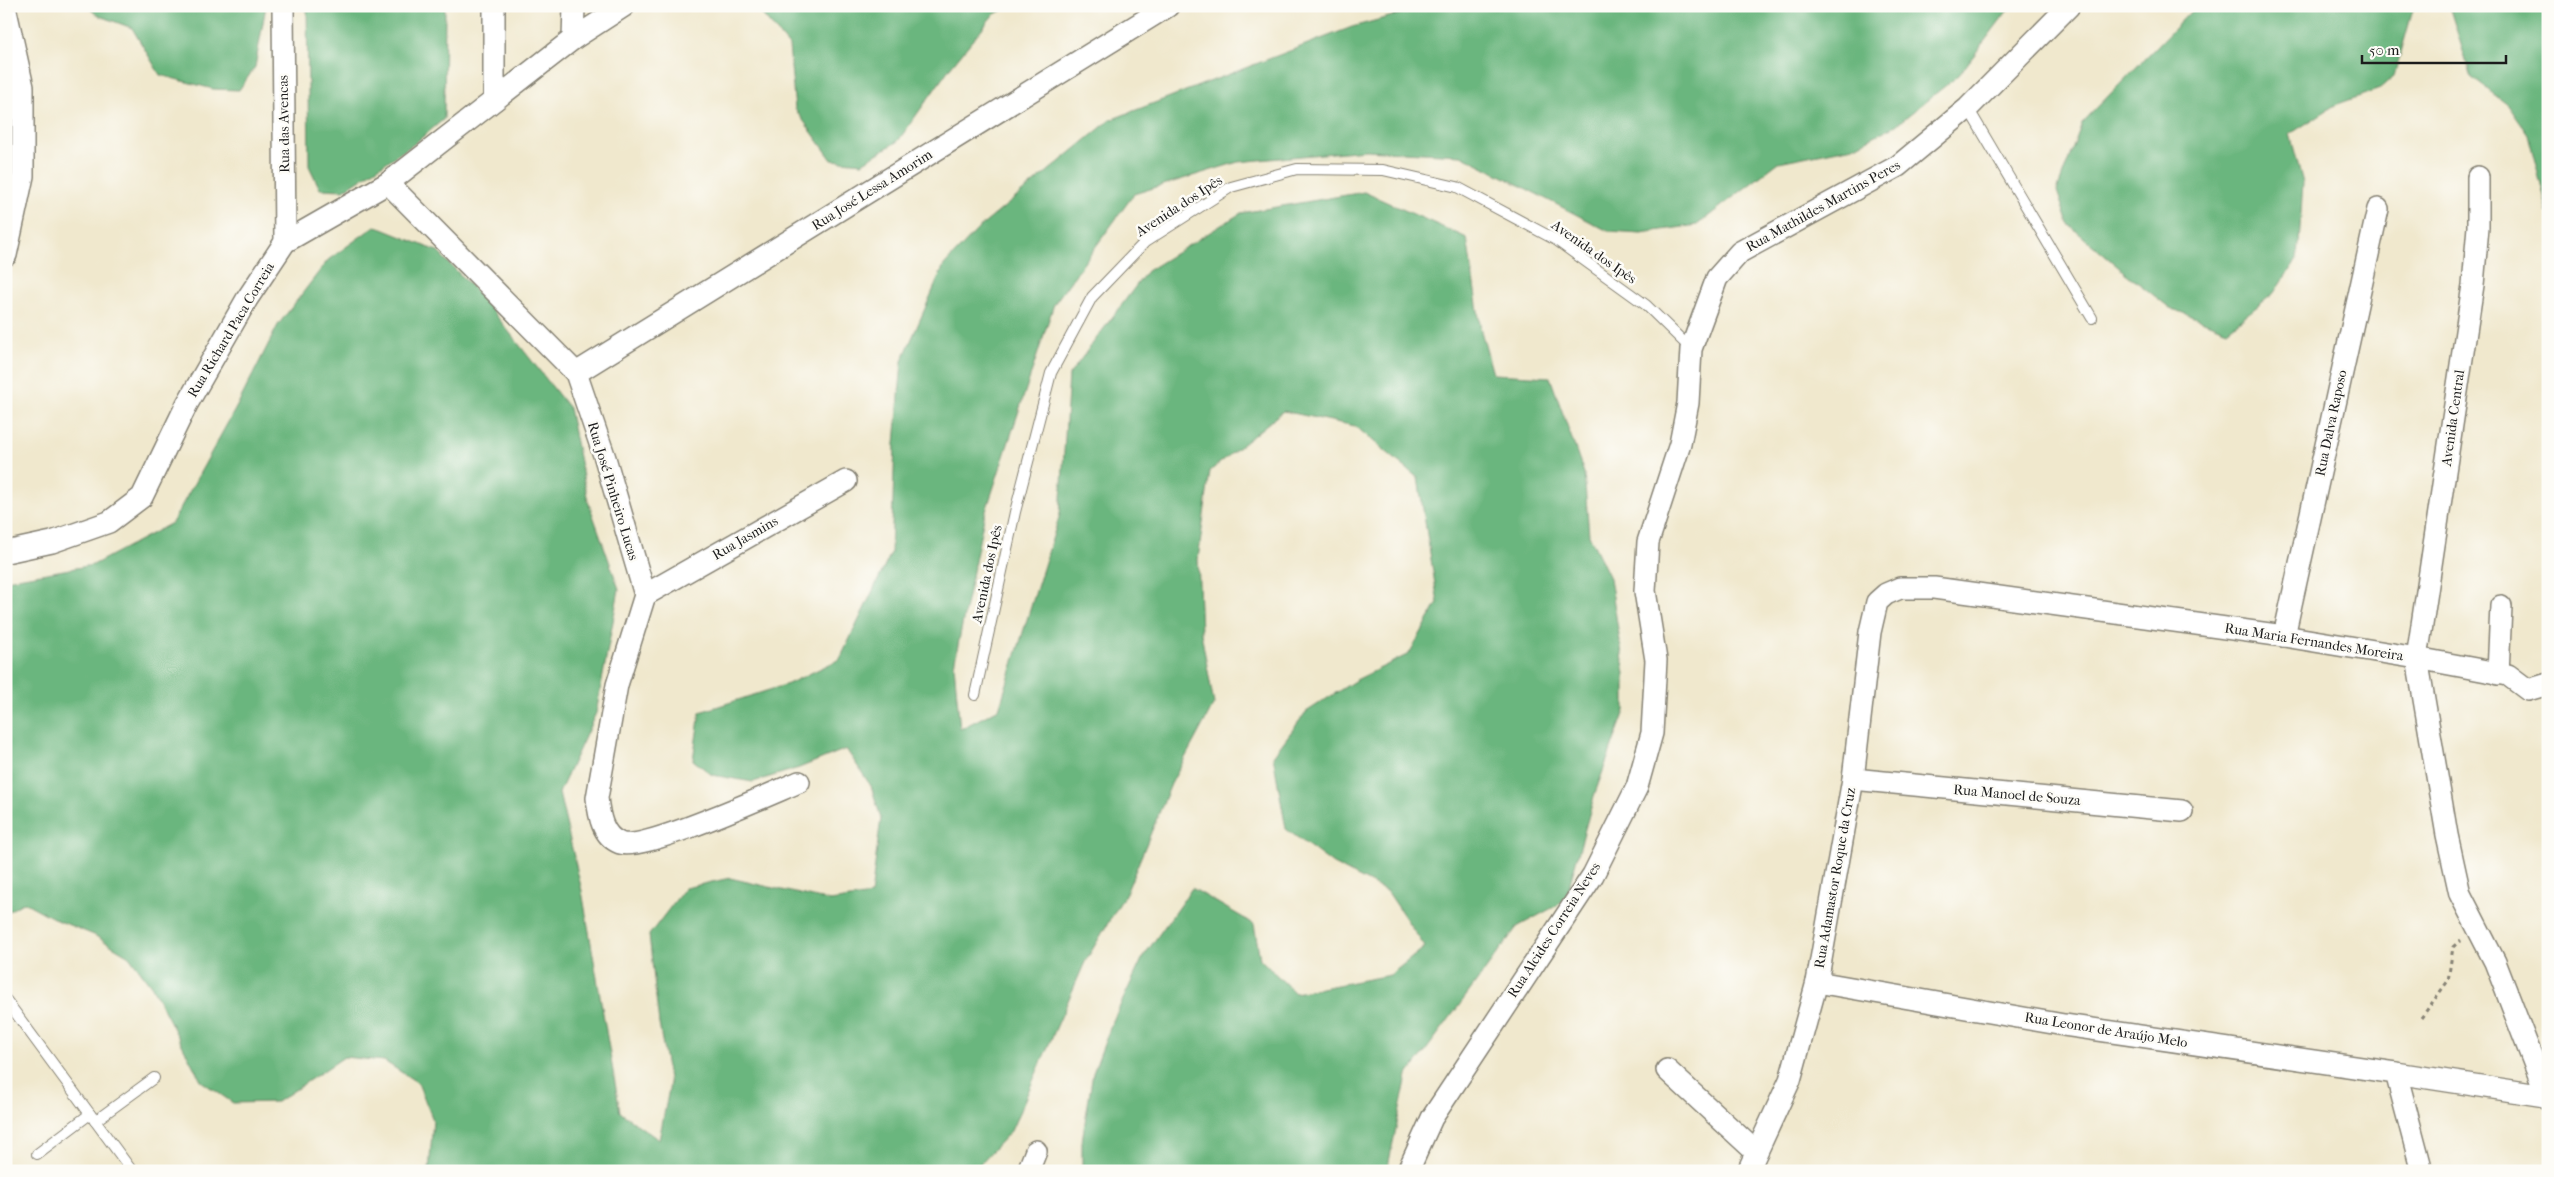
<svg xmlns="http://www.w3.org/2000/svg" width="2554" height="1177" viewBox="0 0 2554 1177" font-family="'IM FELL French Canon',serif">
	<rect width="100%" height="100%" fill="#fdfcf7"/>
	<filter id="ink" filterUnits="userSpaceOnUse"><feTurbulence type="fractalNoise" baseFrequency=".02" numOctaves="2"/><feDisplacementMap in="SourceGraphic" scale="10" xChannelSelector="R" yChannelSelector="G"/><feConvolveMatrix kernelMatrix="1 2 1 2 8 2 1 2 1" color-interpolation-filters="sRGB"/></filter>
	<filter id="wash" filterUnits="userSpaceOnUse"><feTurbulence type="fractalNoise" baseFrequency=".0096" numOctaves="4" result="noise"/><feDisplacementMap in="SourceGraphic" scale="20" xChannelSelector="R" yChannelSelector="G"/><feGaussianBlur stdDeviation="1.12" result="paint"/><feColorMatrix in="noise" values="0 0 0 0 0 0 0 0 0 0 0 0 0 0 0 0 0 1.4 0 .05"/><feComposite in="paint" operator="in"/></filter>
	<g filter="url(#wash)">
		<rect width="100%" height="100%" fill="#f0e8cd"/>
		<g fill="#6bb67e" stroke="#44694d">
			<path d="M87,6H266L255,67L239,90L213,89L160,75L132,28L97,15Z"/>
			<path d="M307,6H445L444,119L414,144L344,190L320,189L309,166Z"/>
			<path d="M755,6H1010L993,15L949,69L898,141L862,163L832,160L795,109L789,46Z"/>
			<path d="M1429,6H2011L1959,75L1896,125L1853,147L1779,162L1697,225L1641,233L1608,231L1461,155L1365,150L1238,162L1134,194L1054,304L984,517L954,665L960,729L999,709L1060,514L1069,375L1147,271L1241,213L1364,192L1467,238L1481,331L1493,374L1550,377L1584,473L1589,535L1610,578L1625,674V711L1595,793L1565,901L1517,927L1407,1076L1387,1171H1082V1141L1093,1073L1112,1023L1143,957L1192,888L1254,924L1260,959L1295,993L1390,975L1425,947L1388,892L1333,864L1286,829L1273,756L1306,712L1356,680L1409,654L1438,603L1418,478L1355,426L1283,411L1210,471L1198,559L1201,633L1214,704L1171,784L1127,891L1085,962L1011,1131L973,1171H429L433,1120L418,1083L384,1061L344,1057L277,1102L233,1103L201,1081L152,987L129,956L94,935L57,920L24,902L6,913V580L93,565L172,523L237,406L278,325L328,260L375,226L437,251L480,295L569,408L588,501L619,589L596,713L559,793L582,891L620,1112L659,1140L670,1084L659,1024L649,935L685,888L730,878L830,901L871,895L881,818L871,786L846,749L799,768L753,782L712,775L693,760L700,712L788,684L840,659L891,553L895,444L902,361L944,265L979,228L1110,120L1352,27Z"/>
			<path d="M2196,6H2414L2394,77L2380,89L2335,105L2290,134L2303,183L2298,258L2273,294L2227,330L2170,308L2124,272L2068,224L2057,191L2082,123Z"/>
			<path d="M2449,6H2548V213L2528,134L2508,105L2471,77Z"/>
		</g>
	</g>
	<g filter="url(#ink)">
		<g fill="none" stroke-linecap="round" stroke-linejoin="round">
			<g stroke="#868274" stroke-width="12">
				<g id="lane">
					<path d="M1968,108L2092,318"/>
					<path d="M975,695L1015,512L1051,373L1092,297L1145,242L1231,187L1297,169L1383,170L1457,187L1556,240L1646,305L1691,349"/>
					<path d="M6,1000L132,1171"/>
					<path d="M95,1121L154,1078"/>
					<path d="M37,1154L90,1114"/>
				</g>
			</g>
			<g stroke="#868274" stroke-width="24">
				<g id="street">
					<path d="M283,6L285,242"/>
					<path d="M494,6V100"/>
					<path d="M6,11L23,87V176L6,255"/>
					<path d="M573,39L574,6"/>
					<path d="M2478,177V227L2473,285L2417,658L2447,835L2460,894L2495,962L2548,1099"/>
					<path d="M388,183L576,373L605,458L645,595L617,685L597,798C599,815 602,836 620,843C643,852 770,794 799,782"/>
					<path d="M576,373L1168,6"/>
					<path d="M6,552L52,542L109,522L142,497L187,404L247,299L285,242L388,183L573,39L624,6"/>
					<path d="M645,595L846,481"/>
					<path d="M2284,636L2378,209"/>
					<path d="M2498,674L2501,606"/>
					<path d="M1853,779L2182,811"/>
					<path d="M1817,982L2064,1025L2396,1073L2422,1171"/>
					<path d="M1667,1070L1756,1152"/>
					<path d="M2396,1073L2545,1096"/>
					<path d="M1028,1171L1036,1151"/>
					<path d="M1408,1171L1432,1118L1593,875L1637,787L1652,733L1656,660L1645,591L1648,542L1680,444L1688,403L1691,349L1717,278L1740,252L1898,166L1968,108L2069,6"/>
					<path d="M1748,1171L1790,1080L1817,982L1853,779L1870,632L1877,602L1886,594L1900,588H1934L2284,636L2417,658L2508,675L2528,690L2548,684"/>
				</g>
			</g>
			<path stroke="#868274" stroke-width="3" stroke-dasharray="4 4" stroke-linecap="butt" d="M2421,1018L2448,981L2453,947L2461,940"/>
			<use href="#lane" stroke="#fff" stroke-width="10"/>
			<use href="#street" stroke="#fff" stroke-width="21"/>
		</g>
	</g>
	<g text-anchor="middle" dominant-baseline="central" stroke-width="5" stroke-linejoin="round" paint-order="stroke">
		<g font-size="14" fill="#1c1c1c" stroke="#fdfcf7">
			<text transform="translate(284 124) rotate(-91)">Rua das Avencas</text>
			<text transform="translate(872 190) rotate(-32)">Rua José Lessa Amorim</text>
			<text transform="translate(1179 206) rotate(-33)">Avenida dos Ipês</text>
			<text transform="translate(1823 206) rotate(-29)">Rua Mathildes Martins Peres</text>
			<text transform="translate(1594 252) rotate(35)">Avenida dos Ipês</text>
			<text transform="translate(231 330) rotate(-59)">Rua Richard Paca Correia</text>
			<text transform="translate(2453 418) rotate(-82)">Avenida Central</text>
			<text transform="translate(2331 423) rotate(-78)">Rua Dalva Raposo</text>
			<text transform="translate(613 491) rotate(73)">Rua José Pinheiro Lucas</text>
			<text transform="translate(745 538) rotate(-30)">Rua Jasmins</text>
			<text transform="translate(987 574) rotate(-78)">Avenida dos Ipês</text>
			<text transform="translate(2314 642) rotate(9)">Rua Maria Fernandes Moreira</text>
			<text transform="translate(2017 795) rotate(5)">Rua Manoel de Souza</text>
			<text transform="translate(1835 878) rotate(-80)">Rua Adamastor Roque da Cruz</text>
			<text transform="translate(1554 930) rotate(-57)">Rua Alcides Correia Neves</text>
			<text transform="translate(2106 1030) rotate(9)">Rua Leonor de Araújo Melo</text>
		</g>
	</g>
	<rect width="2554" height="1177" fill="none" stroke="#fdfcf7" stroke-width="25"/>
	<path d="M2362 55v8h144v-8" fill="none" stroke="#1c1c1c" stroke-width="2.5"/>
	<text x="2369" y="55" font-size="15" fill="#1c1c1c" stroke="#fdfcf7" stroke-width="4" paint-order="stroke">50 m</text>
</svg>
